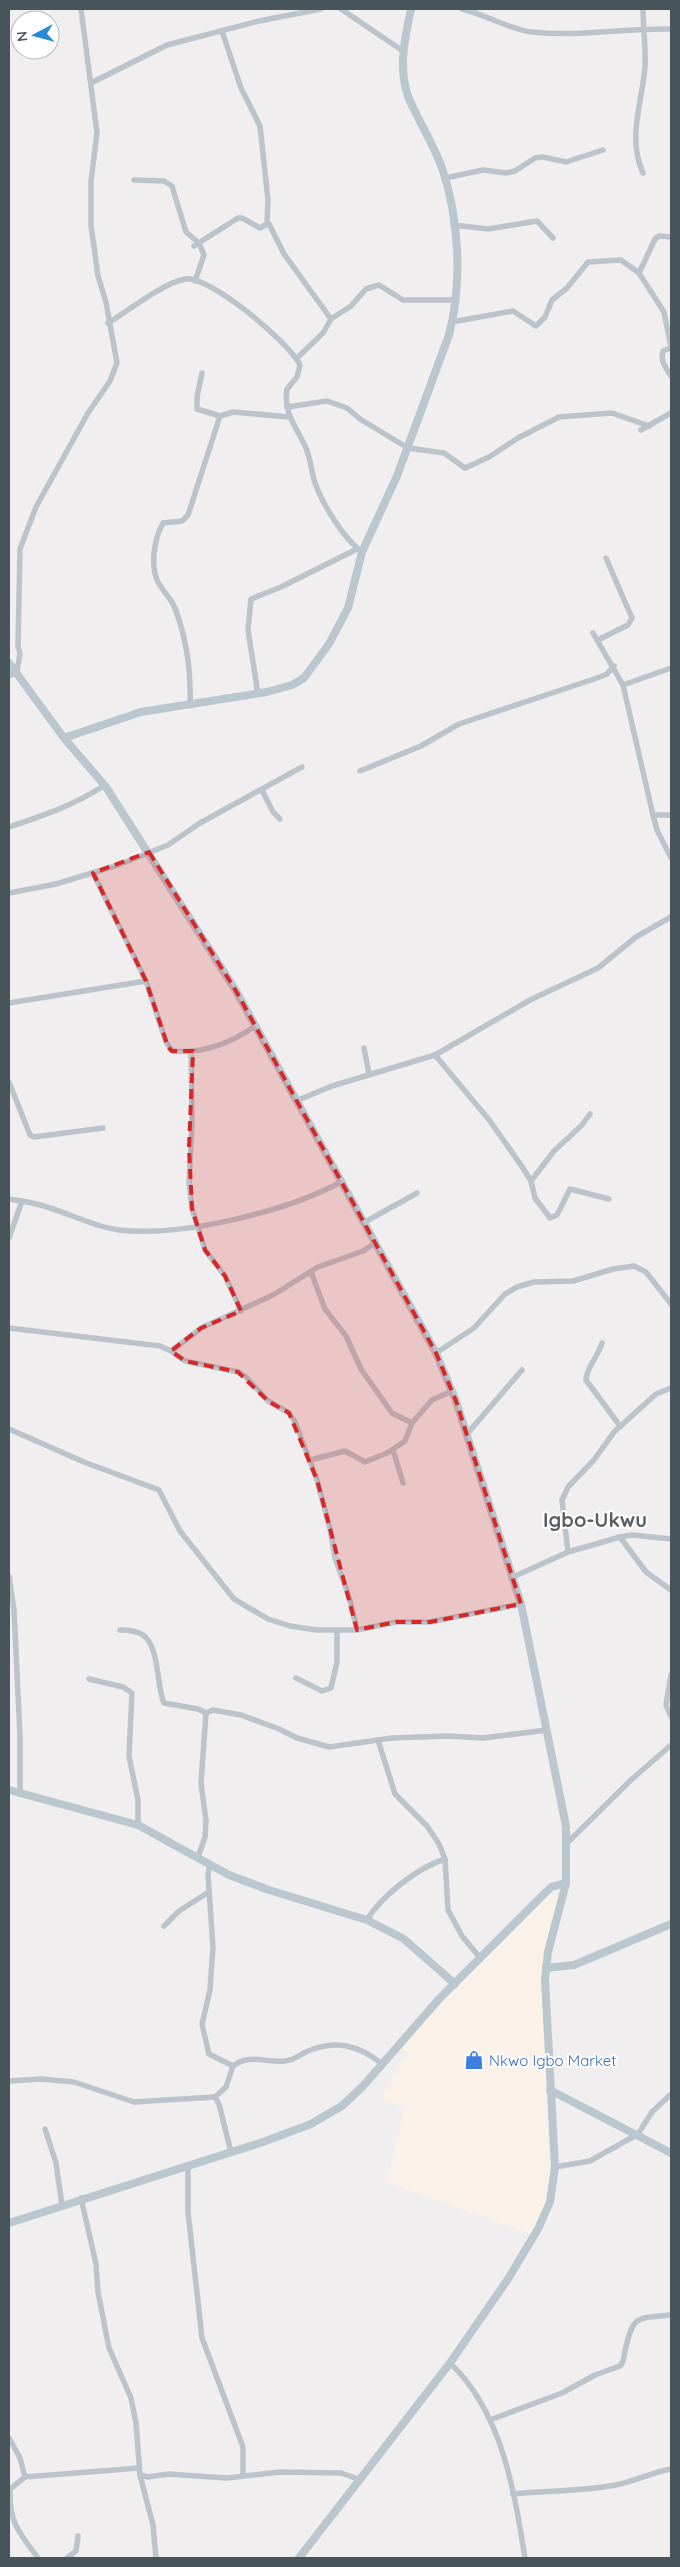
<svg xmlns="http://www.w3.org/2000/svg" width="680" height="2567" viewBox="0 0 680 2567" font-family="Quicksand,sans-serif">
	<rect width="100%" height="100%" fill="#f0eeee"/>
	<path fill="#faf2e8" d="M551,1893L560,1896L542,1987L550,2182L544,2207L531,2234L386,2182L405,2108L382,2099L398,2067L409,2054L400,2046L444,1996L547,1894Z"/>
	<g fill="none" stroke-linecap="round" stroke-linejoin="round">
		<g stroke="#bac4ca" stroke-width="5.5">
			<path d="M341,9L403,51"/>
			<path d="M462,9C484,14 511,30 532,32C578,37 625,28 671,29"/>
			<path d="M643,9C643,28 646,47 645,67C642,103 627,138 643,173"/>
			<path d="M91,83L167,45L259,21L321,9"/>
			<path d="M445,178L483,170L506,173L515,171L535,158L543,157L566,162L603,150"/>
			<path d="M134,180L164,181L172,186L186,232L199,243L204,255L195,281"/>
			<path d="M267,224H269L284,254L331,319"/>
			<path d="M453,225L488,229L537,221L553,238"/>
			<path d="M194,246L238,218H242L260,228L267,224L268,200L260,126L241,88L222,31"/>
			<path d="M639,273L655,239L659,236L671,237"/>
			<path d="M452,322L513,311L536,326L545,317L552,300L567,288L588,262L621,260L639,273L664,312L671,347"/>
			<path d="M108,323C128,311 163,283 185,279C209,275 289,342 300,365L297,377L287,389C283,413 296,426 305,446C311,458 311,471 315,483C323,505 344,539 362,552"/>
			<path d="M671,348L663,351C660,361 666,368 671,376"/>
			<path d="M297,358L323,333L331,319L351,306L366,289L379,285L403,300H456"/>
			<path d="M202,373L197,397V409L220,416"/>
			<path d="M287,407L327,401L347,408L360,419L408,448L444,453L465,468L489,457L518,438L559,417L612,413L649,426"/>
			<path d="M641,430L671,413"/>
			<path d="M593,633L623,685L653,815L657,830L671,858"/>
			<path d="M598,640L628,625L632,618L606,558"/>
			<path d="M9,676L17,672L20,653L18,647L20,549L36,507L88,413L110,381L117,363L106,302L98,276L91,225V181L97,133L81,9"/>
			<path d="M623,685L671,668"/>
			<path d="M258,694L248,630L251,599L281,587L357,549"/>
			<path d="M190,705C191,674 187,641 176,611C173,600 164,593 158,582C150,566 154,539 163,523L182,521L188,515L220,416L233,412L289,417"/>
			<path d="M360,771L421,746L459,724L597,678L607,674L614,666"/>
			<path d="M262,790L273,812L280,819"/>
			<path d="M653,815H671"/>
			<path d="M9,827C42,816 75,805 105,785"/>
			<path d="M93,873L146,981"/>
			<path d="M9,893L56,884L118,865L168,845L200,823L302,767"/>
			<path d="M9,1003L146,981L166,1042L172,1051C202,1054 229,1044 254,1027"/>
			<path d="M364,1048L369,1074"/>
			<path d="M191,1051L192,1124L189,1183L192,1209L205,1250L225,1276L241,1311"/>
			<path d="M435,1055L530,1000L598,968L636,937L671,917"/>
			<path d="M9,1082L30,1135L34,1137L103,1128"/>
			<path d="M296,1101L332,1086L435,1055L490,1121L523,1168L531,1181L535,1198L550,1218L557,1215L570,1189L609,1199"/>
			<path d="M531,1181L554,1151L582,1125L590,1114"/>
			<path d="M9,1199C22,1201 37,1203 50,1208C73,1215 95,1227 119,1230C182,1237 285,1212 341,1182"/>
			<path d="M365,1222L417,1193"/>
			<path d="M9,1238L22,1201"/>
			<path d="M311,1272L325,1309L346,1336L361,1369L392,1413L412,1423"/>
			<path d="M9,1328L160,1346L171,1351L201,1328L273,1295L318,1267L363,1251L375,1243"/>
			<path d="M602,1343C598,1357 586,1368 586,1380L620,1426"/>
			<path d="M171,1351L185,1361L238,1372L246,1377L268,1401L289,1413L295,1422L317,1480L330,1529L335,1558L349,1597L357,1630"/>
			<path d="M436,1353L474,1328L505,1294L517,1287L534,1282L573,1281L613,1269L634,1266L646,1272L671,1304"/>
			<path d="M9,1429L84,1462L159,1490L180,1531L234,1599L268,1619L290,1626L317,1630H357L396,1622H430L521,1604"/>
			<path d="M467,1434L522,1370"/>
			<path d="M393,1450L403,1483"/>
			<path d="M310,1460L345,1451L365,1462L387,1453L405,1441L412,1423L432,1400L452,1391"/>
			<path d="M620,1537L646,1572L671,1590"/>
			<path d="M568,1552L562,1500L568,1487L594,1460L614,1432L656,1394L671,1388"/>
			<path d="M9,1576L14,1610L20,1736V1794"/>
			<path d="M513,1577L568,1552L620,1537L632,1535L671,1539"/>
			<path d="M120,1630C127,1630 137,1631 143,1635C160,1647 156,1685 164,1703L198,1709L206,1713"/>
			<path d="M671,1675L666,1705L671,1717"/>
			<path d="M296,1678L322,1691L331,1688L337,1662V1631"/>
			<path d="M89,1679L123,1687L132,1693L129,1756L138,1800V1825"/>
			<path d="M206,1713L213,1710L241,1715L279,1729L297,1738L329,1747L392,1738L448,1736L483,1738L547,1730"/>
			<path d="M378,1740L395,1794L427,1826L439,1844L445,1859L448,1910L462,1936L481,1959"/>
			<path d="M567,1843L631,1780L671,1745"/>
			<path d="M198,1857L205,1837L206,1821L201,1783L206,1713"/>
			<path d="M210,1864L208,1875L213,1947L210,1990L202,2024L209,2054L233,2066"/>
			<path d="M367,1920C381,1896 419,1867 445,1859"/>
			<path d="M164,1926L179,1911L209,1892"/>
			<path d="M9,2081L41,2079L74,2082L134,2102L215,2097L219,2104L231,2152"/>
			<path d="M215,2097L226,2087L233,2066C249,2053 266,2063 285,2061C294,2060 298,2056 306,2052C335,2039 359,2045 382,2064"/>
			<path d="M45,2129L56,2163L62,2205"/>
			<path d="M188,2165V2212L202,2338L243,2447V2475"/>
			<path d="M555,2167L590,2161L638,2134L652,2112L671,2094"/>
			<path d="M81,2198L96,2264L98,2292L109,2348L131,2398L136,2423L140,2475L153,2525L156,2558"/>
			<path d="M450,2363C502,2412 514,2490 525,2558"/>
			<path d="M490,2420L562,2393L595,2375L620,2366C624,2362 624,2357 625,2351C633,2315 636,2318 671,2315"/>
			<path d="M9,2438L20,2458L25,2477"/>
			<path d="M140,2475L148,2477L168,2474L227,2478L280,2472L341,2473L358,2479"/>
			<path d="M513,2494C548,2490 585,2492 620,2484C638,2480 653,2472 671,2469"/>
			<path d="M38,2558C19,2532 9,2523 10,2489L25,2477L139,2468"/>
			<path d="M67,2558L76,2551L78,2536"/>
		</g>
		<g stroke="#bbc7cf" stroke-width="8">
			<path d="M9,663L64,738L106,787L236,991L436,1353L456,1401L521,1604L566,1826V1883L548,1952L545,1979L555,2167L550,2202L538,2229L508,2279L450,2363L299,2558"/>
			<path d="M64,738L141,712L267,692L292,685L304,678L329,644L348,608L362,552L397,476L449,335C463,282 459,216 441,165C432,141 417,119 408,96C398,68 405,37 411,9"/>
			<path d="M9,1790L138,1825L229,1875L269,1890L367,1920L404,1939L455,1984"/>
			<path d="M546,1968L574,1965L671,1924"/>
			<path d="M550,2090L671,2153"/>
			<path d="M9,2223L263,2142L311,2124L328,2114L342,2106L364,2085L439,1999L551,1887L566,1883"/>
		</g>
	</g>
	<path fill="#d62828" fill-opacity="0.2" stroke="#d62828" stroke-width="4" stroke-dasharray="10 6" stroke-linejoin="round" d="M149,852L236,991L436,1353L456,1401L521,1604L430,1622H396L357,1630L317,1480L289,1413L268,1401L238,1372L185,1361L171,1351L201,1328L241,1311L225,1276L205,1250L192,1209L189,1148L193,1051H172L168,1047L146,981L93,873Z"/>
	<defs>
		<g id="shop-bare" transform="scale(1.5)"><path d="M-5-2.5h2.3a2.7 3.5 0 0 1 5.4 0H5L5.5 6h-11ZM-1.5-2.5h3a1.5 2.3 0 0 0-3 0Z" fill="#3f7fe0" stroke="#fff" stroke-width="2.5" paint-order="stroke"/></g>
	</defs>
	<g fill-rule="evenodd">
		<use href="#shop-bare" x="474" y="2060"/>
	</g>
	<g text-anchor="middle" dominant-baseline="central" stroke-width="4" stroke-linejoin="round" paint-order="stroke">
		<g font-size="15" fill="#366cbe" stroke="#fff" text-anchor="start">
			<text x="489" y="2060">Nkwo Igbo Market</text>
		</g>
		<g font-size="20" font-weight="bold" fill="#5b5f62" stroke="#fff">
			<text x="595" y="1519">Igbo-Ukwu</text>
		</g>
	</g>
	<rect width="680" height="2567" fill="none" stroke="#47545a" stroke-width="20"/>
	<g transform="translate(35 35) rotate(264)"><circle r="24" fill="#ffffff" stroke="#b5bbbd"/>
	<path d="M0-4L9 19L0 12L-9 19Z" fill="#268bd3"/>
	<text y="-8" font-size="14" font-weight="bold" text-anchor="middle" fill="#47545a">N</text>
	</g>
</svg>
